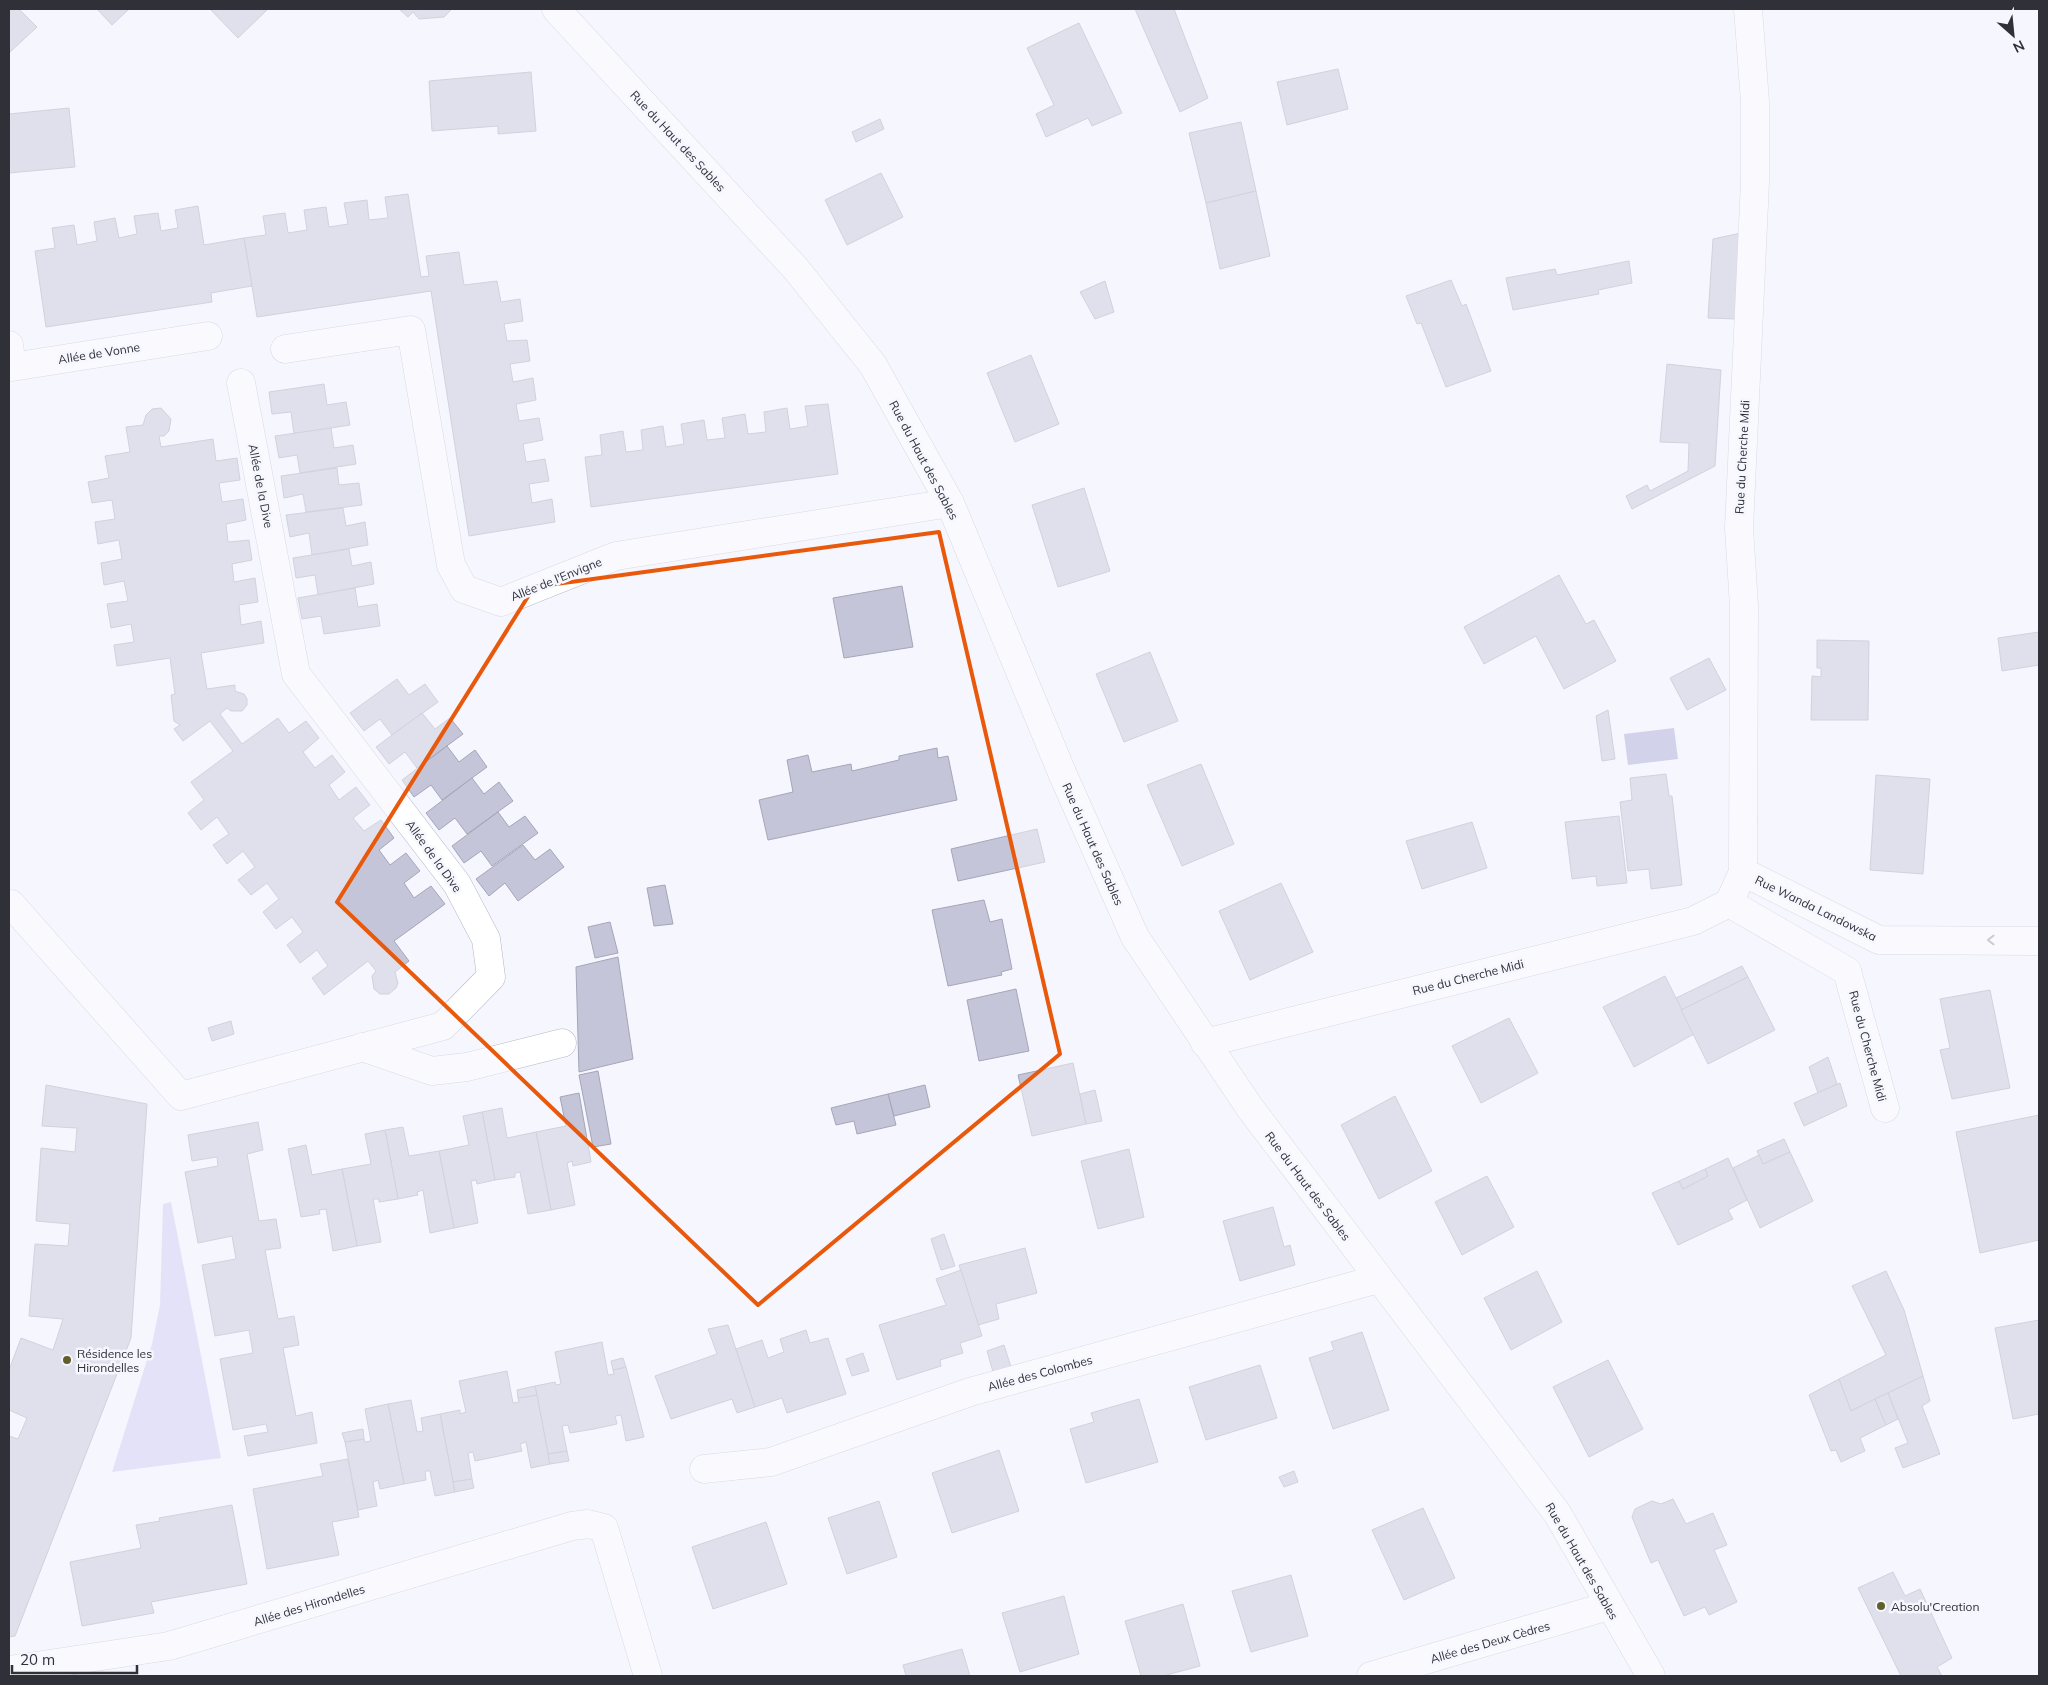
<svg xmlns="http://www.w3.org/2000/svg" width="2048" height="1685" viewBox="0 0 2048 1685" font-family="Mulish,sans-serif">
	<rect width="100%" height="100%" fill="#f6f6fe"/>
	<path fill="#cccbf1" d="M171,1202L221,1458L112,1472L152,1344L160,1305L163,1204Z"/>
	<path fill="#a9a7d4" d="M1674,728L1678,759L1628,765L1624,734Z"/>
	<g fill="#c5c5d9" stroke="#a6a5b9">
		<path d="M9,9H19L37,27L9,53Z"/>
		<path d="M97,9H129L112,25Z"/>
		<path d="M210,9H268L238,38Z"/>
		<path d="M399,9H452L444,17L419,19L413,12L408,17Z"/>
		<path d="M1135,9H1174L1208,98L1180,112Z"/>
		<path d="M1079,23L1122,113L1092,126L1088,118L1046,137L1036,114L1054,105L1027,48Z"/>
		<path d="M1338,69L1348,109L1287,125L1277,82Z"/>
		<path d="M531,72L536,131L498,134V126L432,131L429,81Z"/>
		<path d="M69,108L75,167L9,173V114Z"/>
		<path d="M880,119L884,129L856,142L852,132Z"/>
		<path d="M1241,122L1256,191L1206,203L1189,133Z"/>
		<path d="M881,173L903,217L847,245L825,200Z"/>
		<path d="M1256,191L1270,256L1220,269L1206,203Z"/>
		<path d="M408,194L421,277L429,276L426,256L459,252L464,285L497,281L501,302L520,299L523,321L504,324L507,341L527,340L530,361L510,364L513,382L533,378L536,400L516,404L519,421L539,418L543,440L523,444L526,462L545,459L549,481L529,484L532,503L552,499L555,522L469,536L431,291L257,317L244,238L266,235L263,216L285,213L288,233L307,230L304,210L326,207L329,227L348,224L344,203L367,200L369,220L388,218L385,197Z"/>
		<path d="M198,206L204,245L244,238L252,286L211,293L212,302L46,327L35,251L55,248L52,228L74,225L77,245L97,241L94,222L115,218L119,238L137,234L134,216L158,213L161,231L178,228L175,210Z"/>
		<path d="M1741,233L1736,319L1708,318L1713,239Z"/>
		<path d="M1629,261L1632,283L1598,290L1599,294L1513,310L1506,278L1555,269L1557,275Z"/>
		<path d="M1451,280L1462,306L1466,304L1491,371L1446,387L1421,323L1417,324L1406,296Z"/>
		<path d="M1105,281L1114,312L1095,319L1080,292Z"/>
		<path d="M1031,355L1059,424L1015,442L987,373Z"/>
		<path d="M1667,364L1721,370L1715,466L1632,509L1626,496L1647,485L1650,491L1688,471L1689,443L1660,442Z"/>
		<path d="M324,384L327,405L346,402L350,425L294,434L291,412L272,414L269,392Z"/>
		<path d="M828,404L838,474L591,507L585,457L602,455L600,435L623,431L626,452L643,450L641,430L663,426L666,447L684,444L681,424L704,420L707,440L725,438L722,418L745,414L748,434L766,432L764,412L787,408L790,429L808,426L805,406Z"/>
		<path d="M161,408L171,419L169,431L164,436H159L161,447L213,439L216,461L237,458L240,480L219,483L222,502L243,499L246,520L226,524L228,542L249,540L252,560L232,564L234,582L255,578L258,602L239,605L241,625L261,621L264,643L201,653L207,689L235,685V691L244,694L247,699V705L242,711H231L227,708L220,714L242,744L278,718L289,733L306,721L319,738L303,752L315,768L332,755L345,772L329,785L339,800L356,787L370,805L353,818L364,831L381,820L394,838L379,850L390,865L406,853L420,871L404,883L414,898L431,886L445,904L394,941L409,961L395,972L398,983L396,988L389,994H380L374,989L372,976L376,971L368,961L324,995L312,978L328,966L317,950L300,963L287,945L303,932L292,917L276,929L263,912L279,899L267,883L251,895L238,880L255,867L243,851L227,864L213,845L229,834L217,817L201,830L188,813L204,800L191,782L233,751L210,721L183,741L174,729L180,725L174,721L171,695L175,694L170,658L117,666L114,645L134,642L131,624L111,628L107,604L128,601L124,581L104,585L101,563L122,559L119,540L98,544L95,522L115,519L112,500L92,503L88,482L109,478L105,456L130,452L126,427L143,425L146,415L152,409Z"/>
		<path d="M331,428L334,448L353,445L356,464L300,473L297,455L279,458L275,436Z"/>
		<path d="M337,468L339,485L359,483L362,505L306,512L303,494L284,498L281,476Z"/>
		<path d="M1084,488L1110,571L1058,587L1032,505Z"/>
		<path d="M343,508L346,526L365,522L368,545L312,555L309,533L290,537L286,515Z"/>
		<path d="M349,549L352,566L371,562L374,584L318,595L315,575L296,578L293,558Z"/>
		<path d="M1559,575L1586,624L1594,620L1616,661L1564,689L1536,636L1484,664L1464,627Z"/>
		<path d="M902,586L913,647L844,658L833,598Z"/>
		<path d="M355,588L358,607L377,604L380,626L324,634L321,616L302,619L298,598Z"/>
		<path d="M2039,632V668V665L2002,671L1998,638Z"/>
		<path d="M1817,640L1869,641L1868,720H1811L1812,676L1821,677V668H1817Z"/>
		<path d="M1150,652L1178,721L1124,742L1096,674Z"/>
		<path d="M1709,658L1726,690L1687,710L1670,678Z"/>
		<path d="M397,679L409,695L425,684L438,702L392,735L380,719L364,731L350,713Z"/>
		<path d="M1608,710L1615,759L1602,761L1596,716Z"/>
		<path d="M422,713L435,729L450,718L463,734L417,768L405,752L389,764L376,747Z"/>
		<path d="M447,746L459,762L475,750L487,767L442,800L431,785L414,797L402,780Z"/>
		<path d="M937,748L938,758L948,756L957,800L768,840L759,800L793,792L787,760L808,755L812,772L851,764L852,771L899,760V756Z"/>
		<path d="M1201,764L1234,844L1182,866L1147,785Z"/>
		<path d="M1666,774L1669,796H1672L1682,885L1651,889L1649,869L1628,871L1620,802L1632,800L1630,778Z"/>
		<path d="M1876,775L1930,779L1923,874L1870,870Z"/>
		<path d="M472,778L484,794L499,782L513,801L467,834L455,818L439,830L426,813Z"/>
		<path d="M498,812L509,827L525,816L538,833L492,866L481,851L464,863L452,846Z"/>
		<path d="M1619,816L1627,883L1597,886L1596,876L1572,879L1565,822Z"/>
		<path d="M1472,822L1487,868L1422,889L1406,841Z"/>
		<path d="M1037,829L1045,862L958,881L951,849Z"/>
		<path d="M523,845L535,860L550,849L564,867L518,901L505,883L489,896L476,879Z"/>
		<path d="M1281,883L1313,952L1250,980L1219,911Z"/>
		<path d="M665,885L673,924L654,926L647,888Z"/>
		<path d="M984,900L990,922L1002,919L1012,969L1001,972L1002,975L948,986L932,910Z"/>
		<path d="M610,922L618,953L595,958L588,927Z"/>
		<path d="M618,957L633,1059L579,1072L576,967Z"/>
		<path d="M1742,966L1748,977L1681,1010L1676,998Z"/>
		<path d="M1665,976L1694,1034L1634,1067L1603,1007Z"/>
		<path d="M1748,977L1775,1030L1708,1064L1681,1010Z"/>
		<path d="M1016,989L1029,1051L979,1061L967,1000Z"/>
		<path d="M1990,990L2010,1088L1952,1099L1940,1050L1950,1048L1940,999Z"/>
		<path d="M1509,1018L1538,1073L1481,1103L1452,1046Z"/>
		<path d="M231,1021L234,1034L212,1041L208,1028Z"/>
		<path d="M1828,1057L1837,1084L1818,1093L1809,1067Z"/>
		<path d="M1073,1063L1086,1124L1032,1136L1018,1075Z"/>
		<path d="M598,1071L611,1144L593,1147L579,1075Z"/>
		<path d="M1840,1083L1847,1106L1804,1126L1794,1103Z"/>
		<path d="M46,1085L147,1104L131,1338L15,1636L9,1637V1436L18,1439L27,1418L9,1410V1370L21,1338L53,1350L63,1319L29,1316L35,1244L68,1246L70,1224L36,1221L41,1148L75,1152L77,1128L42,1126Z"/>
		<path d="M925,1085L930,1107L894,1116L888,1094Z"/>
		<path d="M1095,1090L1102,1121L1086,1124L1080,1094Z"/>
		<path d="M579,1093L591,1162L573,1166L572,1161L567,1163L575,1205L551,1210L536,1132L566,1126L560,1097Z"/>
		<path d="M888,1094L896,1125L857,1134L854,1121L836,1125L831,1108Z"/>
		<path d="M1395,1096L1432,1171L1379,1199L1341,1125Z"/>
		<path d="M502,1108L507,1138L536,1132L551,1210L528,1214L520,1172L515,1173V1177L495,1180L482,1112Z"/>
		<path d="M482,1112L495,1180L477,1184L476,1180L471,1181L478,1223L454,1228L439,1151L469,1145L463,1116Z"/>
		<path d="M2039,1115V1240L1980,1253L1956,1132Z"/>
		<path d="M258,1122L263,1150L247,1154L259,1221L276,1219L281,1248L265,1250L278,1319L294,1316L299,1345L283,1348L296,1416L312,1412L317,1443L248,1456L244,1436L268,1432L266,1424L233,1430L220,1359L253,1353L249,1330L215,1336L202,1265L236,1259L232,1236L198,1243L185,1172L218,1166L217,1157L192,1161L188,1135Z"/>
		<path d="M403,1127L409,1156L439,1151L454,1228L430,1233L423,1190L417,1192L418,1195L398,1199L385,1130Z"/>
		<path d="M385,1130L398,1199L379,1202V1199H373L381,1242L357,1246L342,1169L371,1164L365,1134Z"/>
		<path d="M1784,1139L1790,1152L1763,1164L1757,1151Z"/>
		<path d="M306,1145L312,1175L342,1169L357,1246L333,1251L326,1209L319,1210L320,1214L301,1217L288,1149Z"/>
		<path d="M1129,1149L1144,1217L1098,1229L1081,1161Z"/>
		<path d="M1790,1152L1813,1201L1760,1228L1733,1168L1759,1155L1763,1164Z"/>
		<path d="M1728,1158L1747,1200L1728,1210L1733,1219L1678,1245L1652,1193L1679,1181L1683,1189L1708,1176L1705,1169Z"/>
		<path d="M1705,1169L1708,1176L1683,1189L1679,1181Z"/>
		<path d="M1487,1176L1514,1227L1462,1255L1435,1202Z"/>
		<path d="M1273,1207L1284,1247L1290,1245L1295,1265L1240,1281L1223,1221Z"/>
		<path d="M944,1234L955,1266L941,1270L931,1239Z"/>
		<path d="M1025,1248L1037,1293L996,1304L999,1319L978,1325L959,1265Z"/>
		<path d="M961,1270L982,1336L960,1343L963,1353L940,1360L941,1366L897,1380L879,1325L946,1305L936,1279Z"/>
		<path d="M1537,1271L1562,1322L1511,1350L1484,1298Z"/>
		<path d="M1886,1271L1904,1310L1923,1376L1851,1411L1839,1379L1886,1355L1852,1286Z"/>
		<path d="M2039,1320V1414L2013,1419L1995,1328Z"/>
		<path d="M728,1325L755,1407L737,1413L732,1399L671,1419L655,1376L717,1354L708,1329Z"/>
		<path d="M806,1330L810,1343L828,1338L846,1394L787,1413L782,1398L755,1407L736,1349L762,1340L768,1358L784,1352L780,1339Z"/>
		<path d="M1362,1332L1389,1410L1333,1429L1309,1358L1334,1350L1331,1342Z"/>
		<path d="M602,1342L608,1375L614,1374L613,1370L626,1367L644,1437L626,1441L621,1415L615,1416L617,1424L594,1429L570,1433L568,1425L562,1426L567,1451L548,1454L535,1386L555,1382L556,1385L561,1384L555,1352Z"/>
		<path d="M1004,1345L1011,1367L993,1372L987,1351Z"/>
		<path d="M863,1353L869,1371L852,1376L846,1359Z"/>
		<path d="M623,1358L626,1367L613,1370L611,1361Z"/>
		<path d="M1608,1360L1643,1429L1589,1457L1553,1387Z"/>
		<path d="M1260,1365L1277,1418L1206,1440L1189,1387Z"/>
		<path d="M507,1371L513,1403L519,1402L518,1398L537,1395L550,1464L531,1468L526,1442L520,1444L522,1451L499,1456L475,1461L473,1452L468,1453L472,1479L453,1482L440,1414L460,1410V1414L466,1412L459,1381Z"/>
		<path d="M1923,1376L1930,1401L1922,1406L1940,1454L1903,1468L1895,1448L1908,1443L1888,1393Z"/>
		<path d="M1839,1379L1851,1411L1875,1399L1886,1425L1860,1438L1865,1451L1841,1462L1836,1450L1831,1451L1809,1395Z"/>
		<path d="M535,1386L537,1395L518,1398L517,1390Z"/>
		<path d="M1888,1393L1898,1419L1886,1425L1875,1399Z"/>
		<path d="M1139,1399L1158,1462L1086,1483L1070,1429L1094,1422L1091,1413Z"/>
		<path d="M411,1400L417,1432L423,1431L421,1418L440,1414L455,1492L435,1496L430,1471H425L426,1480L404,1484L388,1404Z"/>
		<path d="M388,1404L404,1484L380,1489L378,1480L373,1482L377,1506L358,1510L345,1442L364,1439L365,1442L371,1441L365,1409Z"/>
		<path d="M363,1429L364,1439L345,1442L342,1433Z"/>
		<path d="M999,1450L1019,1511L952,1533L932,1473Z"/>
		<path d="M567,1451L569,1461L550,1464L548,1454Z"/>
		<path d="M348,1459L359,1517L332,1522L339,1555L267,1569L253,1489L323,1476L320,1464Z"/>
		<path d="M1294,1471L1298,1482L1284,1487L1279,1477Z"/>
		<path d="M472,1479L474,1488L455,1492L453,1482Z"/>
		<path d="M1673,1499L1686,1524L1713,1513L1727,1545L1714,1550L1737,1602L1709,1615L1705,1607L1684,1616L1658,1560L1651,1563L1632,1517L1635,1509L1652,1501L1661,1504Z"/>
		<path d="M879,1501L897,1557L847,1574L828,1518Z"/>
		<path d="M232,1505L247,1584L151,1602L154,1613L82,1626L70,1562L141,1548L136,1525L160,1521L159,1518Z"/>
		<path d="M1423,1508L1455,1578L1404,1600L1372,1530Z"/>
		<path d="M766,1522L787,1584L713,1609L692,1547Z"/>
		<path d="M1893,1572L1905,1596L1920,1589L1952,1658L1937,1667L1942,1676H1901L1858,1588Z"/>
		<path d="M1291,1575L1308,1636L1251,1652L1232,1591Z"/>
		<path d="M1064,1596L1079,1654L1020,1672L1002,1613Z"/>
		<path d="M1183,1604L1200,1666L1163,1676H1141L1125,1621Z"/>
		<path d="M962,1649L970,1676H906L903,1665Z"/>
	</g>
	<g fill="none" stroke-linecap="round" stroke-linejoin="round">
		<g stroke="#b7b7cb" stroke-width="29">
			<g id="minor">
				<path d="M556,9L796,269L873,365L950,503L1063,775L1135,937L1250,1108L1557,1513L1651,1676"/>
				<path d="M9,345L12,367L208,336"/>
				<path d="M285,349L411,330L451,565L464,589L501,602L616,556L950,503"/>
				<path d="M1743,872L1879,940L2039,941"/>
				<path d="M1729,903L1847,971L1885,1108"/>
				<path d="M9,904H11L181,1096L443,1026L491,977L486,939L457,884L296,674L241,383"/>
				<path d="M1205,1043L1693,921L1729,903L1743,872L1744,606L1739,528L1755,182V102L1748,9"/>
				<path d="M362,1047L432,1071L467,1067L562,1043"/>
				<path d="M704,1469L771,1462L970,1392L1378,1279"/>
				<path d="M9,1670L169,1646L572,1526L588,1524L604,1528L648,1676"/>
				<path d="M1371,1676L1608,1606"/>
			</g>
		</g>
		<use href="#minor" stroke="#fff" stroke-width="28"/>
	</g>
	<defs><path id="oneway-chevron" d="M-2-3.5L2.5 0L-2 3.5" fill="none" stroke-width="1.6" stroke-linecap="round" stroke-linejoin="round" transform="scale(1.25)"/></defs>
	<use stroke="#98989c" href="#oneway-chevron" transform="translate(1991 940) rotate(-180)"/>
	<path d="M0 0H2048V1685H0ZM939,532L1060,1054L758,1305L337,902L534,587Z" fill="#f6f6fe" fill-opacity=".55" fill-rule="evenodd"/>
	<path fill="none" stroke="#e8590c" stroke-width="4" stroke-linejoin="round" d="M939,532L1060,1054L758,1305L337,902L534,587Z"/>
	<g fill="#615f2c" stroke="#f6f6fe" stroke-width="2">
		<circle cx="67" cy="1360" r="5"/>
		<circle cx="1881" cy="1606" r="5"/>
	</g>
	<g text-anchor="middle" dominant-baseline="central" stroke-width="5" stroke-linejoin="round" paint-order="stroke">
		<g font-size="12" fill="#303038" stroke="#f6f6fe">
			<text transform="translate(678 141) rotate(47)">Rue du Haut des Sables</text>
			<text transform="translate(99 353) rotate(-9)">Allée de Vonne</text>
			<text transform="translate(1742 457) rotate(-87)">Rue du Cherche Midi</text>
			<text transform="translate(924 460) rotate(62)">Rue du Haut des Sables</text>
			<text transform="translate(261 486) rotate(79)">Allée de la Dive</text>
			<text transform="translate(556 579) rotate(-22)">Allée de l'Envigne</text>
			<text transform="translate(1093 844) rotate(66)">Rue du Haut des Sables</text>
			<text transform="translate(434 856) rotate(54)">Allée de la Dive</text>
			<text transform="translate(1816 908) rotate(26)">Rue Wanda Landowska</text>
			<text transform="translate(1468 977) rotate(-14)">Rue du Cherche Midi</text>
			<text transform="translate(1868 1046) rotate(75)">Rue du Cherche Midi</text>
			<text transform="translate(1308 1186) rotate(53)">Rue du Haut des Sables</text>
			<text transform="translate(1040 1373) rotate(-15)">Allée des Colombes</text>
			<text transform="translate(1582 1561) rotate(60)">Rue du Haut des Sables</text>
			<text transform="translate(309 1605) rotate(-17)">Allée des Hirondelles</text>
			<text transform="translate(1490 1642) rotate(-16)">Allée des Deux Cèdres</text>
		</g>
		<g font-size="12" fill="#303038" stroke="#f6f6fe" text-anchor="start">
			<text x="77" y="1353">Résidence les<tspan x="77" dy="14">Hirondelles</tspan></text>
			<text x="1891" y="1606">Absolu'Creation</text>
		</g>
	</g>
	<rect width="2048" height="1685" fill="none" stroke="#303038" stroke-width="20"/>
	<g transform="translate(2013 35) rotate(153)" stroke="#f6f6fe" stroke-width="4" paint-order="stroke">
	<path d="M0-4L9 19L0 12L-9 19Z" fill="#303038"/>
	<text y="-8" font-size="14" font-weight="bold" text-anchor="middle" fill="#303038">N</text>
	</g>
	<path d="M12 1665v8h125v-8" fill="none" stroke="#303038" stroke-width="2.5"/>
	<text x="20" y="1665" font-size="15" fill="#303038" stroke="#f6f6fe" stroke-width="4" paint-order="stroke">20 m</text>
</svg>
